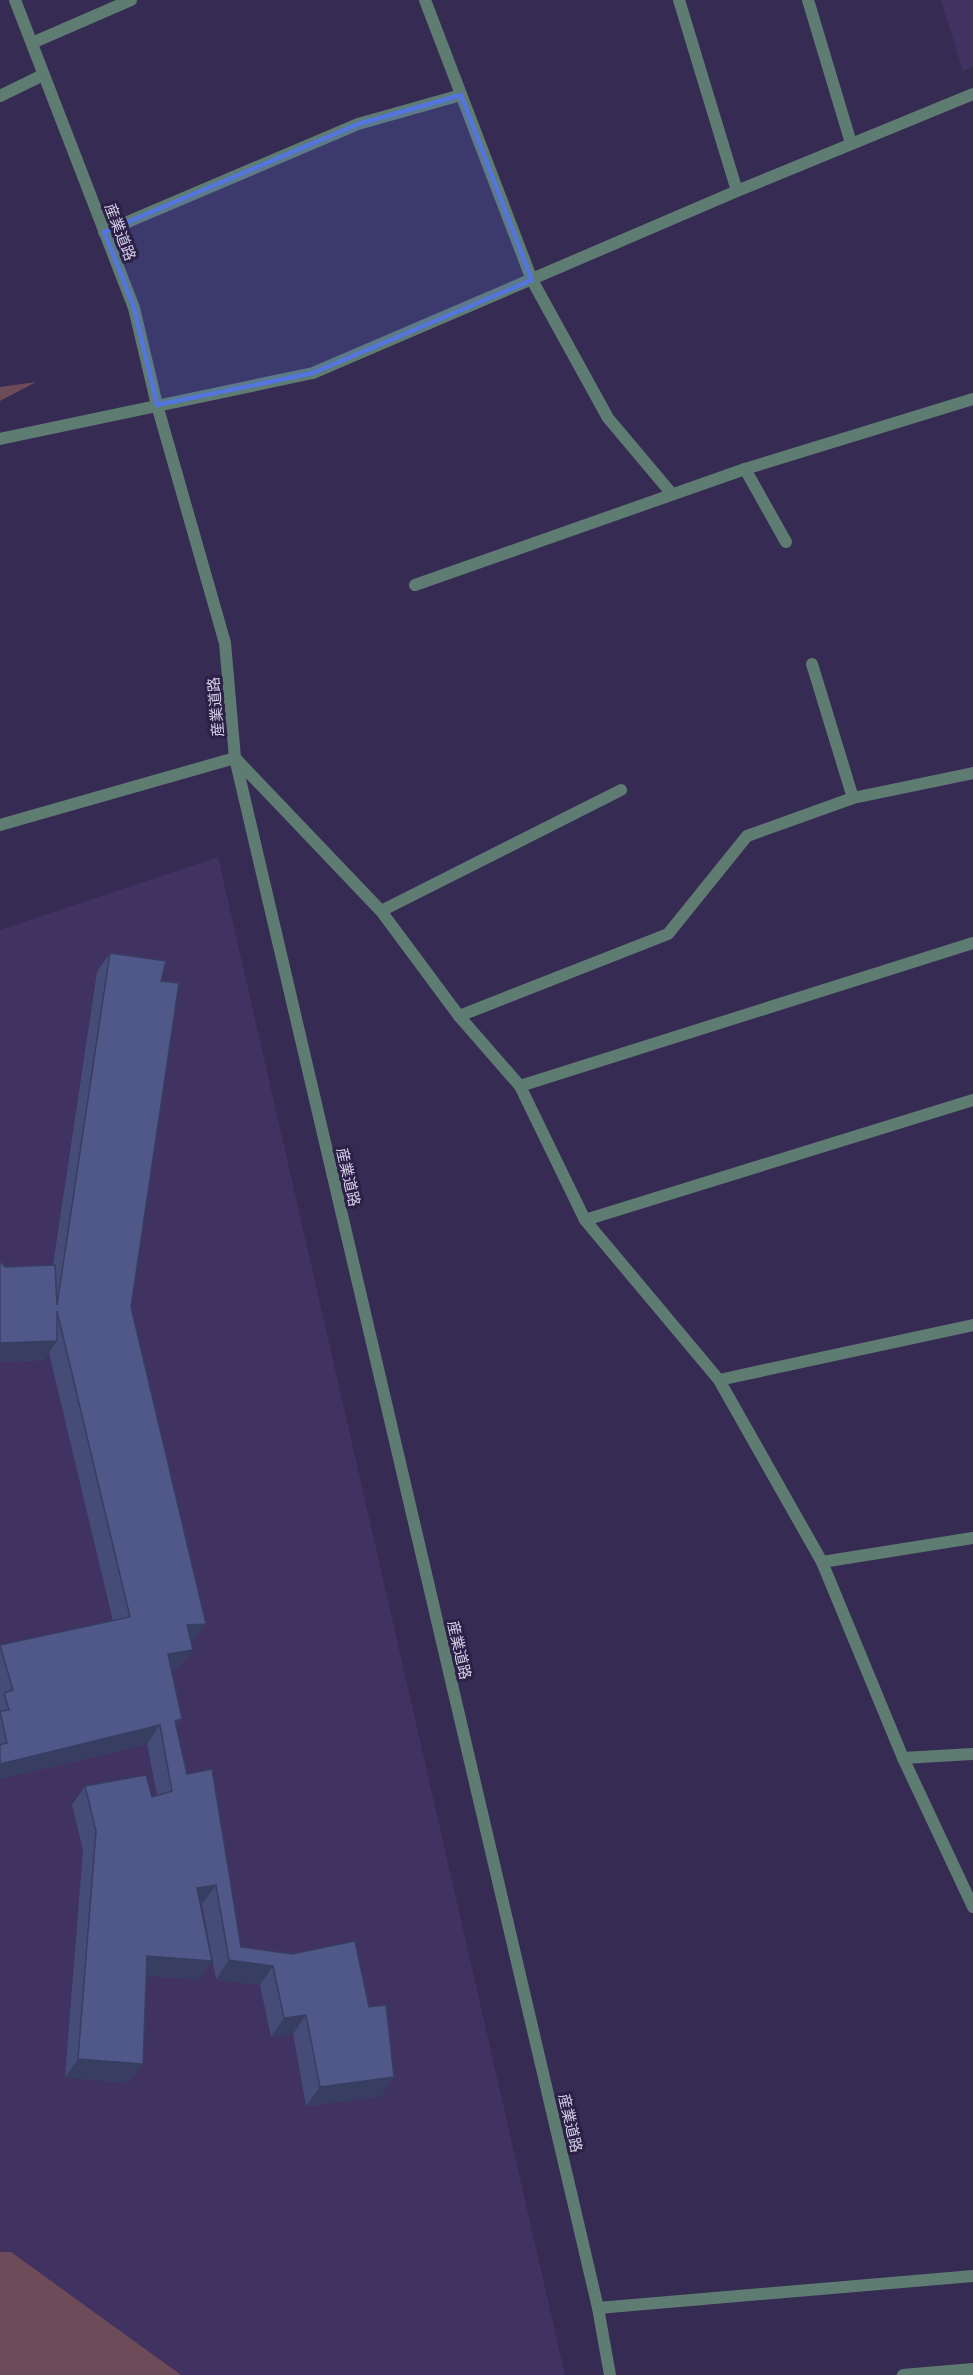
<svg xmlns="http://www.w3.org/2000/svg" width="973" height="2375" viewBox="0 0 973 2375" font-family="'Roboto Condensed','Noto Sans JP',sans-serif">
	<rect width="100%" height="100%" fill="#362b52"/>
	<g fill="#403361">
		<path d="M941,0H973V66L963,71Z"/>
		<path d="M218,857L565,2375H0V930Z"/>
	</g>
	<g fill="#6e4b58">
		<path d="M36,382L0,401V387Z"/>
		<path d="M0,2252H11L181,2375H0Z"/>
	</g>
	<g fill="none" stroke-linecap="round" stroke-linejoin="round">
		<g stroke="#5f7c73" stroke-width="12">
			<path d="M425,0L532,280L608,418L672,494"/>
			<path d="M679,0L737,191"/>
			<path d="M808,0L851,143"/>
			<path d="M32,43L131,0"/>
			<path d="M0,96L43,75"/>
			<path d="M104,232L358,124L461,95"/>
			<path d="M0,439L313,373L737,191L973,94"/>
			<path d="M745,469L786,542"/>
			<path d="M415,585L745,469L973,399"/>
			<path d="M812,664L853,798"/>
			<path d="M0,825L235,758L381,911L459,1016L520,1086L585,1220L719,1380L822,1562L903,1758L973,1907"/>
			<path d="M381,911L621,790"/>
			<path d="M459,1016L668,934L747,836L853,798L973,773"/>
			<path d="M520,1086L973,943"/>
			<path d="M585,1220L973,1100"/>
			<path d="M719,1380L973,1325"/>
			<path d="M822,1562L973,1538"/>
			<path d="M903,1758L973,1754"/>
			<path d="M598,2308L973,2276"/>
			<path d="M903,2375L973,2369"/>
		</g>
		<path stroke="#5f7c73" stroke-width="12" d="M15,0L134,308L157,405L225,643L235,758L598,2308L610,2375"/>
	</g>
	<path fill="#454c77" d="M110,953L161,981L131,1307L192,1642L191,1643L179,1668L171,1670L182,1719L176,1727L187,1774L241,1947L292,1954L381,2096L306,2106L293,2034L271,2037L260,1985L216,1979L202,1904H200L199,1980L146,1975L129,2083L65,2077L83,1850L72,1805L85,1786L152,1797L157,1795L147,1744L0,1779V1645L113,1621L49,1353L44,1360L0,1362V1261L5,1267L53,1265L97,972Z"/>
	<g fill="#383e61">
		<path d="M57,1341L44,1360L0,1362V1343Z"/>
		<path d="M206,1624L192,1642L174,1644L187,1625Z"/>
		<path d="M193,1650L179,1668L155,1673L168,1654Z"/>
		<path d="M182,1719L169,1738L175,1721Z"/>
		<path d="M160,1725L147,1744L0,1779V1764Z"/>
		<path d="M216,1885L202,1904L184,1907L197,1888Z"/>
		<path d="M147,1956L212,1961L199,1980L134,1974Z"/>
		<path d="M229,1960L273,1966L260,1985L216,1979Z"/>
		<path d="M306,2015L293,2034L271,2037L284,2018Z"/>
		<path d="M78,2059L143,2064L129,2083L65,2077Z"/>
		<path d="M394,2077L381,2096L306,2106L320,2087Z"/>
	</g>
	<path fill="#50588a" stroke="#383e61" stroke-width="1.5" d="M110,953L166,961L161,981L179,983L131,1307L206,1624L187,1625L193,1650L168,1654L182,1719L175,1721L187,1774L212,1769L241,1947L292,1954L355,1941L369,2007L386,2005L394,2077L320,2087L306,2015L284,2018L273,1966L229,1960L216,1885L197,1888L212,1961L147,1956L143,2064L78,2059L96,1831L85,1786L146,1775L152,1797L172,1791L160,1725L0,1764V1745L7,1743L0,1711L9,1710L4,1693L13,1690L0,1645L130,1617L57,1311V1341L0,1343V1261L5,1267L55,1265L57,1305Z"/>
	<path fill="#5475dd" fill-opacity="0.2" stroke="#5475dd" stroke-width="4.5" stroke-linejoin="round" d="M461,95L532,280L313,373L157,405L134,308L104,232L358,124Z"/>
	<g text-anchor="middle" dominant-baseline="central" stroke-width="6" stroke-linejoin="round" paint-order="stroke">
		<g font-size="15" fill="#d4cfe8" stroke="#2c2047">
			<text transform="translate(120 232) rotate(69)">産業道路</text>
			<text transform="translate(216 707) rotate(-95)">産業道路</text>
			<text transform="translate(348 1177) rotate(77)">産業道路</text>
			<text transform="translate(459 1650) rotate(77)">産業道路</text>
			<text transform="translate(570 2123) rotate(77)">産業道路</text>
		</g>
	</g>
</svg>
